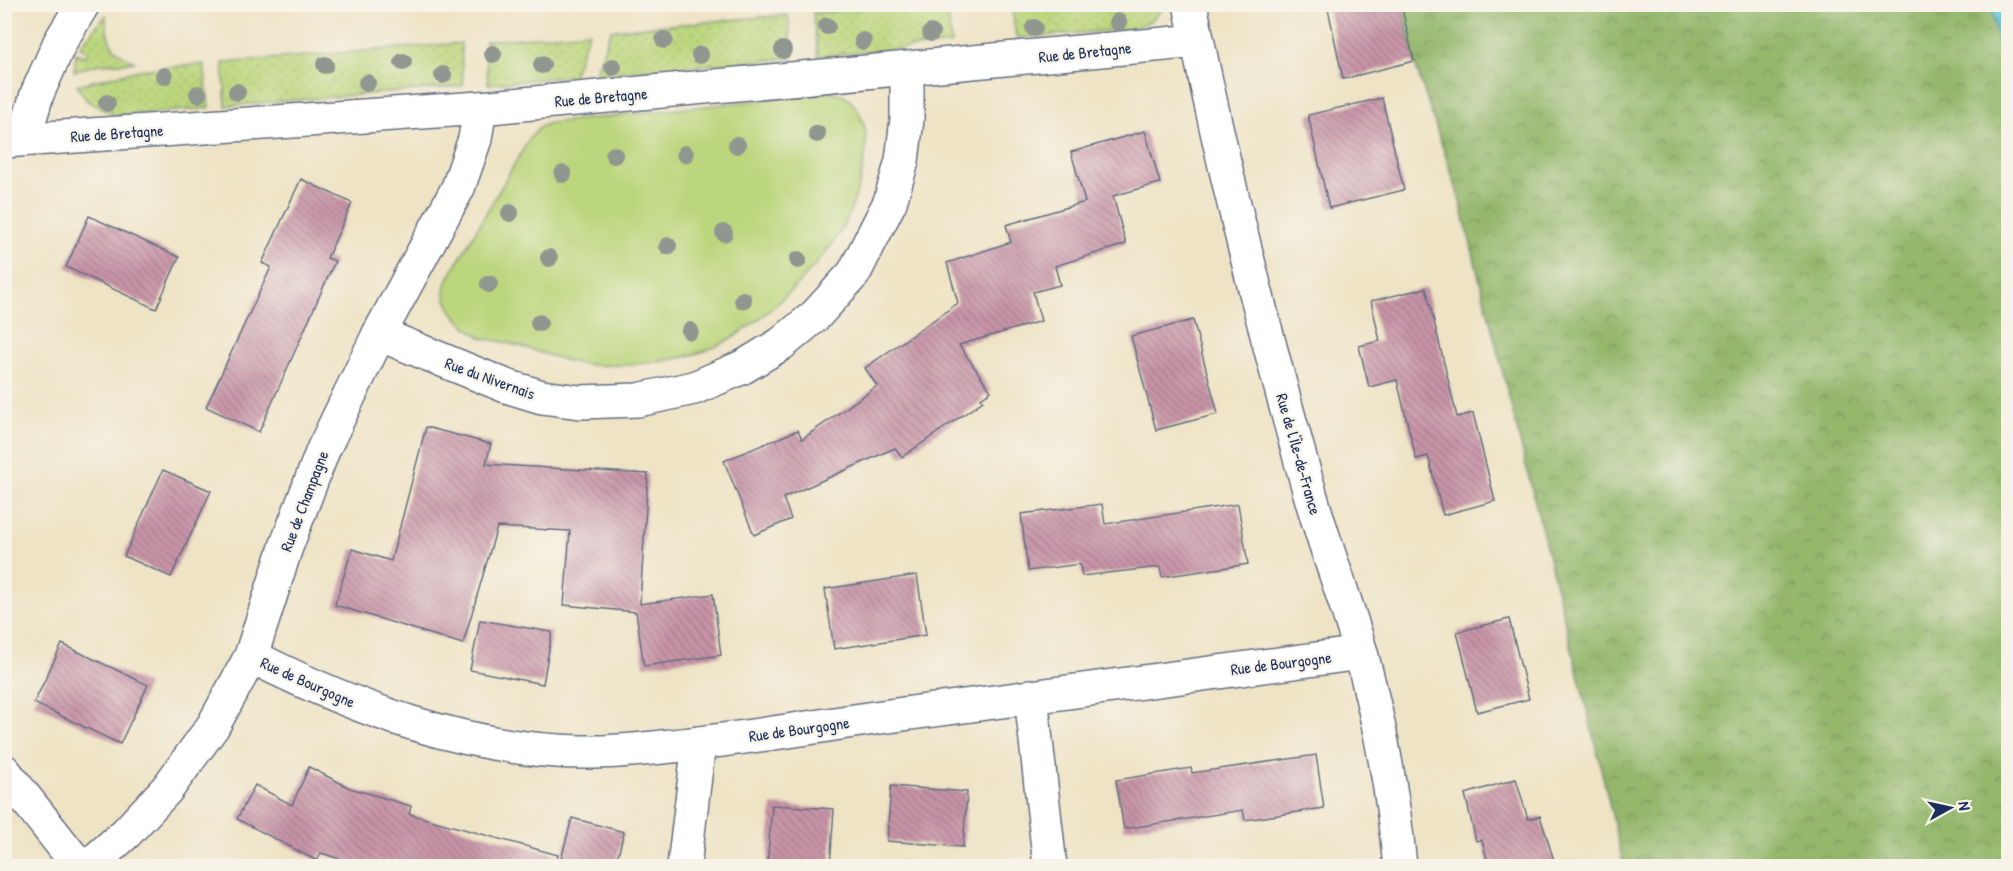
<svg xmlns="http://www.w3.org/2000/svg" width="2013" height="871" viewBox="0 0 2013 871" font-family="'Patrick Hand',sans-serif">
	<defs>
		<pattern id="grass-dots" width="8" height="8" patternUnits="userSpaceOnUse" patternTransform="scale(1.5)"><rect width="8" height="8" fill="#bbd67c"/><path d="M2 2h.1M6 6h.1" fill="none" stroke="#a0b86e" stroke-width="1.8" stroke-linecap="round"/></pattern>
		<pattern id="forest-crowns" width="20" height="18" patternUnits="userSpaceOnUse" patternTransform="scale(1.5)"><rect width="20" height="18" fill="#94b76c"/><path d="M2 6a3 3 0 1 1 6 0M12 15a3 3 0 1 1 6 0" fill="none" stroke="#78955c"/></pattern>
		<pattern id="water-waves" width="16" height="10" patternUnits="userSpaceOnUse" patternTransform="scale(1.5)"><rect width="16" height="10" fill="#54c2cc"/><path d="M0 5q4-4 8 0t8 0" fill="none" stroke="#459ea9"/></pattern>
		<pattern id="building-back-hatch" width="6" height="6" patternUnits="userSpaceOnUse" patternTransform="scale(1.5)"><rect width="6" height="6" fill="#c894a7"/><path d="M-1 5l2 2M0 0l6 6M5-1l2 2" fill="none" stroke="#a2798b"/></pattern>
	</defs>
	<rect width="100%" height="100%" fill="#f7f3e8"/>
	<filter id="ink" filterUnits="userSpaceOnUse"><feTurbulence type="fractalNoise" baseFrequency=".0167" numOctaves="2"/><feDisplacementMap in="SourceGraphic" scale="12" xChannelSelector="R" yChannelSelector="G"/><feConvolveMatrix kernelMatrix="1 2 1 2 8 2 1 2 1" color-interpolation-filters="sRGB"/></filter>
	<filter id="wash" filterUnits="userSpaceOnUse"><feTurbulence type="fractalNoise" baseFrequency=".008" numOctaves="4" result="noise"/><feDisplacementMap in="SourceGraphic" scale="24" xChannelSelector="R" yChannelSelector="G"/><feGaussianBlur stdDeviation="1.35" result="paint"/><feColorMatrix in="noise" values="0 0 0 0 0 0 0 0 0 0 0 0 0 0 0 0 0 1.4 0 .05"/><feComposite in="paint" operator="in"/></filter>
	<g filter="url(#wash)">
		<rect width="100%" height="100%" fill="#eee3c5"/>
		<g fill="url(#grass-dots)" stroke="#6b826d" stroke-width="1.5">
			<path d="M910,4L947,5L951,44L818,56L813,13Z"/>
			<path d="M1012,5V4L1164,5C1156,20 1147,24 1131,29L1016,38Z"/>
			<path d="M106,15C106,41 111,51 135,62L99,64L74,71L76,53L86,57L87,51L80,46Z"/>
			<path d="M788,15L793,58L595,74L611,30Z"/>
			<path d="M589,32L573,76L488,84L485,41Z"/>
			<path d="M461,43L463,86L226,106L223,63Z"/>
			<path d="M204,64L209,108L116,116L87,101L77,85L139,70Z"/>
		</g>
		<path fill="url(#forest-crowns)" stroke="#587365" stroke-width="1.5" d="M1402,5H1991L2008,98V866H1624L1590,722L1458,193L1414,61Z"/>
		<path fill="#bbd67c" stroke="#6b826d" stroke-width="1.5" d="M833,92C850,96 857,106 863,122C868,136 866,152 863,166C859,188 852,211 841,230C815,273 754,332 707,350C676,362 611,369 577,363C552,358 528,347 503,342C496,340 487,340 481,337C466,328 446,311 445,292C444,289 447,283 448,279L529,139L540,127L550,123Z"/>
		<path fill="url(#water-waves)" stroke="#387895" stroke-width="1.5" d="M1991,5H2008V98Z"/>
		<g id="blocks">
			<g fill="url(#building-back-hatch)">
				<path d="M1327,4H1401L1414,61L1343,79Z"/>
				<path d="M1382,98L1404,190L1329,208L1308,115Z"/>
				<path d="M1145,131L1160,183L1113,196L1126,244L1055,266L1060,285L1033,292L1041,321L959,345L991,391L981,398L983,401L902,457L895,448L783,498L791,519L754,535L724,461L798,430L802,439L877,386L865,368L958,303L947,263L1011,242L1006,225L1085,202L1071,152Z"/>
				<path d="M301,179L352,203L327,258L335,261L259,432L206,407L271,267L262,263Z"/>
				<path d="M89,216L179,257L156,309L66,267Z"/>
				<path d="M1426,288L1457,417L1473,413L1495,501L1443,515L1428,456L1416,459L1397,380L1369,387L1359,346L1380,341L1371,301Z"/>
				<path d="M1193,320L1218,414L1156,430L1131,336Z"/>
				<path d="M426,427L491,444L486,464L648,474L640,604L713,594L721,655L644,666L636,612L564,605L570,531L497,527L463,644L335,605L352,549L391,561Z"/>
				<path d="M163,470L211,491L171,577L124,556Z"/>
				<path d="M1102,504L1105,524L1238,504L1248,564L1162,577L1160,567L1082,576L1080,564L1028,571L1021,514Z"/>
				<path d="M917,575L926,635L834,649L825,589Z"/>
				<path d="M1509,619L1529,699L1477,712L1457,632Z"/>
				<path d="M480,620L552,632L543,684L470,670Z"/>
				<path d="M62,644L148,685L120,744L34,703Z"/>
				<path d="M1316,755L1324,808L1245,820L1243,810L1124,829L1116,780L1191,768L1192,773Z"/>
				<path d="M309,767L350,788L411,806L409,814L558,855L556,867H365L321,853L317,861L237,819L255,785L292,805Z"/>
				<path d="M1516,779L1528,819L1540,816L1556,867H1489L1482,840L1476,841L1465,794Z"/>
				<path d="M891,786L967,792L963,847L887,841Z"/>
				<path d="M772,805L834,809L830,867H767Z"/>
				<path d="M572,818L624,832L615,867H559Z"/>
			</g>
		</g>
	</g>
	<g filter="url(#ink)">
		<use href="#blocks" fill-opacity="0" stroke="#656e82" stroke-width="1.5"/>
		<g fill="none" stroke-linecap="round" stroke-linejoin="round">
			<g stroke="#656e82" stroke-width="36">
				<g id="minor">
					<path d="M1190,4C1223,171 1265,334 1311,497C1326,550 1346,600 1361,653C1380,723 1393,794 1400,866"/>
					<path d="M24,139L37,94L60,42L83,4"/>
					<path d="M4,141L480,108L1197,41"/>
					<path d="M379,334L506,386L542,397L580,402L638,400L694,388L743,367L781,344L816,315L854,273L890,202L902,161L907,119V70"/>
					<path d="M251,656C354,708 465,750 582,752C612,753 642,749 672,746C742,739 812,727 881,717C1041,695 1201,674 1361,653"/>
					<path d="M1031,696L1050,866"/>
					<path d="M4,771L79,866"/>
					<path d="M89,866L126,833L167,789L213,726L251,656L286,547L323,450L379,334L458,188L475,139L480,108"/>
					<path d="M684,866L699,743"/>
				</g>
			</g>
			<use href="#minor" stroke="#fff" stroke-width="33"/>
		</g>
		<g fill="#909791">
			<circle cx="1118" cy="22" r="9"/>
			<circle cx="827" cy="26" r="9"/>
			<circle cx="1034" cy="28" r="9"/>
			<circle cx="931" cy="33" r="9"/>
			<circle cx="664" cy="40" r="9"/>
			<circle cx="863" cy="41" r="9"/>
			<circle cx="783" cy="50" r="9"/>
			<circle cx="493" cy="54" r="9"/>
			<circle cx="700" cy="55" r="9"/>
			<circle cx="403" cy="62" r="9"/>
			<circle cx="325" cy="65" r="9"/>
			<circle cx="542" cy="65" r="9"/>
			<circle cx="613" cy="67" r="9"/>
			<circle cx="443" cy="75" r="9"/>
			<circle cx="164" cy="76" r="9"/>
			<circle cx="367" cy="83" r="9"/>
			<circle cx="237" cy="92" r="9"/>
			<circle cx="198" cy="94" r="9"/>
			<circle cx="107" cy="103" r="9"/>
			<circle cx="817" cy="134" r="9"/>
			<circle cx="737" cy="145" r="9"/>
			<circle cx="685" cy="154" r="9"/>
			<circle cx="614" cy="155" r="9"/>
			<circle cx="563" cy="174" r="9"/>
			<circle cx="510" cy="213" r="9"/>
			<circle cx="724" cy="233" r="9"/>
			<circle cx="668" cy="246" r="9"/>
			<circle cx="549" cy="258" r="9"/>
			<circle cx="798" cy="260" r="9"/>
			<circle cx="489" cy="284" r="9"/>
			<circle cx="743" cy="300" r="9"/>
			<circle cx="539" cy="323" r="9"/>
			<circle cx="690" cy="331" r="9"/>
		</g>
	</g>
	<g text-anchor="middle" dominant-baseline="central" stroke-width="4.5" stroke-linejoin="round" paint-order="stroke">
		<g font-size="16" fill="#1b2f5e" stroke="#f7f3e8">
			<text transform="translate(1085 52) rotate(-6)">Rue de Bretagne</text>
			<text transform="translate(601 97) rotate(-5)">Rue de Bretagne</text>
			<text transform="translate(117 133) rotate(-4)">Rue de Bretagne</text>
			<text transform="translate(490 378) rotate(20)">Rue du Nivernais</text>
			<text transform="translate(1299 454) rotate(74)">Rue de l'Île-de-France</text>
			<text transform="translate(304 501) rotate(-69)">Rue de Champagne</text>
			<text transform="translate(1281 663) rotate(-7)">Rue de Bourgogne</text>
			<text transform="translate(308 682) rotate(24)">Rue de Bourgogne</text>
			<text transform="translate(799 729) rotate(-8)">Rue de Bourgogne</text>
		</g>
	</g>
	<rect width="2013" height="871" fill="none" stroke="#f7f3e8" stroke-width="24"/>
	<g transform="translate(1950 808) rotate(82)" stroke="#f7f3e8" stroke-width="4.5" paint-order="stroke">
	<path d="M0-4.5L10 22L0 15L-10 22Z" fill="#1b2f5e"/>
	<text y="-9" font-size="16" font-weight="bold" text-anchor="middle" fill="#1b2f5e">N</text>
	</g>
</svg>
